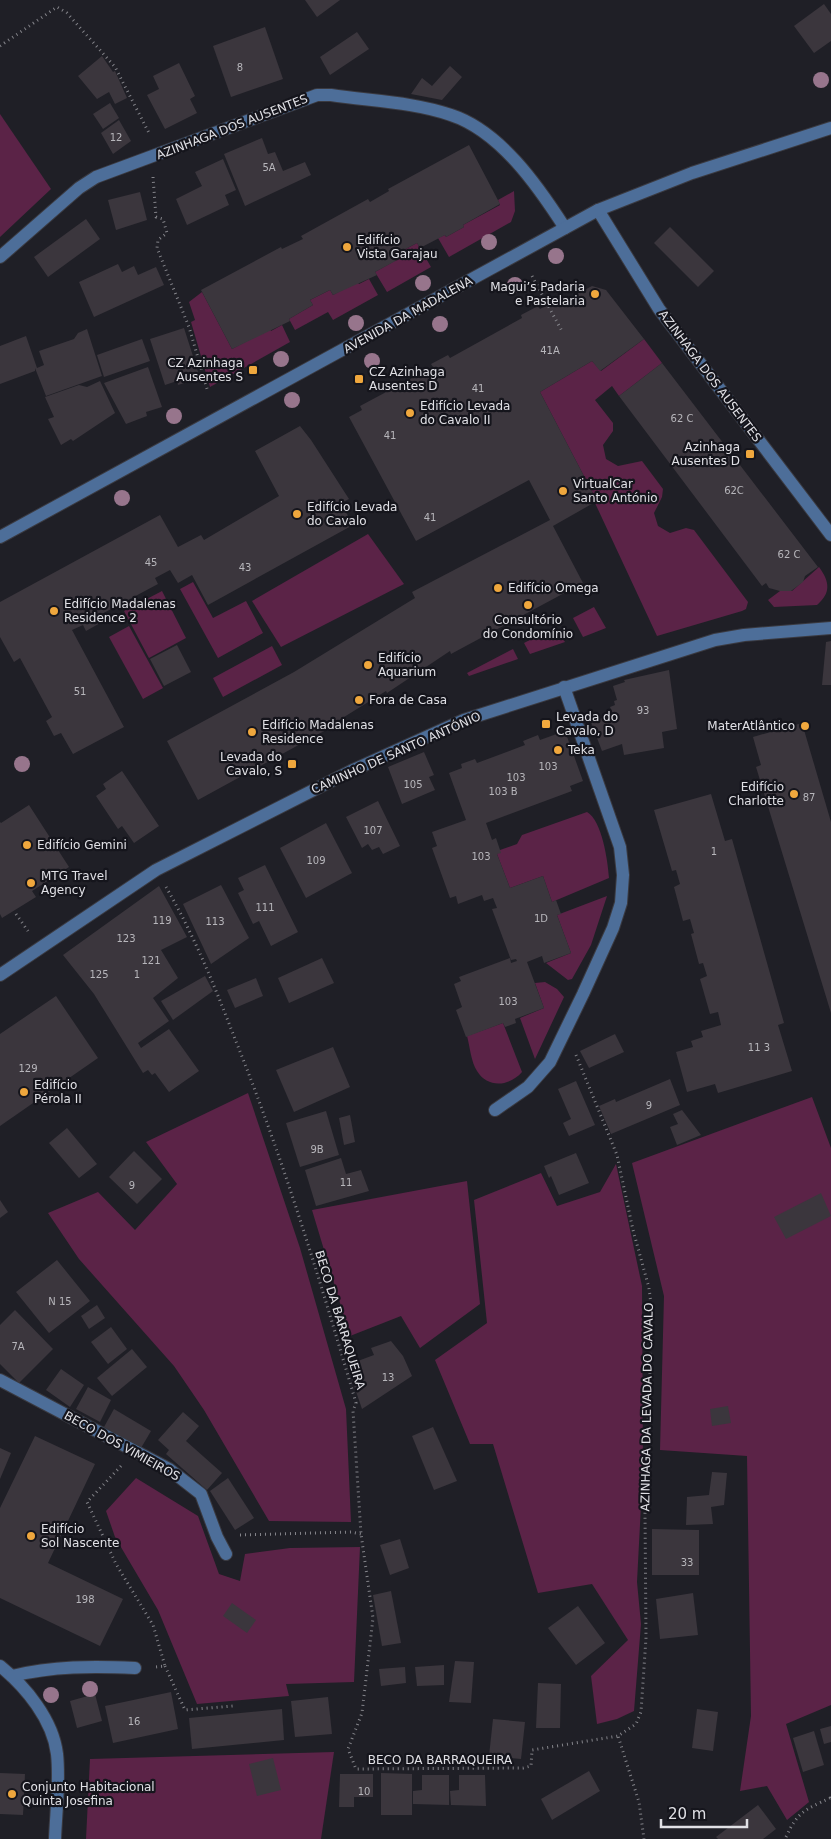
<svg xmlns="http://www.w3.org/2000/svg" width="831" height="1839" viewBox="0 0 831 1839" font-family="'DejaVu Sans',sans-serif">
	<rect width="100%" height="100%" fill="#1f1f26"/>
	<g fill="#5b2347">
		<path d="M0,114L51,189L0,237Z"/>
		<path d="M514,191L515,211L511,222L449,257L438,238L445,235L446,237L464,227L463,225L500,205L498,200Z"/>
		<path d="M417,243L431,267L387,292L375,272L400,258L398,253Z"/>
		<path d="M369,279L378,295L333,320L328,312L295,330L289,319L313,305L310,300L330,290L333,295L357,282L359,284Z"/>
		<path d="M202,292L232,349L270,329L271,331L282,325L290,342L210,387L191,322L195,320L189,302Z"/>
		<path d="M644,339L662,363L619,396L612,386L595,400L613,423V431L603,445L606,459L618,466L642,461L663,489L662,497L654,513L658,526L670,533L686,528L694,530L748,602L746,609L742,611L657,636L595,503L597,501L540,392L592,361L601,371Z"/>
		<path d="M368,534L404,584L281,647L252,601Z"/>
		<path d="M819,567C830,582 831,593 817,605L774,607L768,600L780,591H792Z"/>
		<path d="M193,582L213,618L246,601L263,633L218,658L180,589Z"/>
		<path d="M162,591L186,638L149,658L124,611Z"/>
		<path d="M594,607L606,628L583,637L573,618Z"/>
		<path d="M129,626L163,688L143,699L109,637Z"/>
		<path d="M555,627L565,642L530,654L524,643Z"/>
		<path d="M272,646L282,665L223,697L213,678Z"/>
		<path d="M513,649L518,659L469,676L467,673Z"/>
		<path d="M587,812C602,820 608,862 609,878L552,902L543,876L510,888L497,854L500,850L517,844L522,835Z"/>
		<path d="M607,896L591,945L572,979L568,980L546,963L571,953L557,915Z"/>
		<path d="M545,982L557,989L564,997L535,1059L520,1018L544,1008L535,983Z"/>
		<path d="M503,1023L522,1072C510,1086 488,1089 477,1071C471,1062 470,1047 467,1036Z"/>
		<path d="M248,1093L300,1248L346,1409L351,1522L269,1521L204,1410L174,1366L79,1259L48,1213L98,1192L135,1230L177,1184L146,1142Z"/>
		<path d="M812,1097L831,1148V1705L786,1724L809,1802L787,1820L767,1786L740,1791L751,1716L747,1456L660,1450L664,1296L632,1163Z"/>
		<path d="M616,1164L642,1286L643,1467L637,1582L641,1624L634,1711L617,1719L597,1724L591,1676L628,1640L592,1584L538,1593L493,1444H470L435,1360L487,1323L474,1200L541,1173L557,1206L600,1192Z"/>
		<path d="M467,1181L480,1304L420,1348L401,1316L350,1336L312,1210Z"/>
		<path d="M136,1478L198,1516L219,1574L240,1581L245,1554L290,1548L360,1547L354,1682L286,1684L289,1696L197,1704L158,1610L115,1537L106,1511Z"/>
		<path d="M334,1752L321,1839H86L90,1759Z"/>
	</g>
	<g fill="#3b363d">
		<path d="M305,0H340L317,17Z"/>
		<path d="M824,4L831,14V41L814,53L794,26Z"/>
		<path d="M265,27L283,79L231,97L213,46Z"/>
		<path d="M357,32L369,49L330,75L320,57Z"/>
		<path d="M102,56L113,72L115,71L127,98L115,104L109,92L97,99L78,76Z"/>
		<path d="M179,63L195,96L190,99L197,113L165,129L147,95L159,89L153,76Z"/>
		<path d="M450,66L462,77L442,100L411,94L422,78L432,86Z"/>
		<path d="M110,103L119,118L103,129L93,114Z"/>
		<path d="M119,120L131,141L113,154L101,133Z"/>
		<path d="M262,138L268,154L275,152L283,171L305,162L311,175L245,206L224,154Z"/>
		<path d="M469,145L500,204L463,225L464,227L446,237L445,235L420,248L417,243L398,253L401,258L375,272L377,275L333,295L330,290L310,300L313,305L289,319L290,321L232,349L201,290L281,247L282,249L303,239L301,236L368,199L370,202L389,191L388,189Z"/>
		<path d="M223,159L236,190L225,195L229,205L187,225L176,199L202,186L195,172Z"/>
		<path d="M140,192L147,220L116,230L108,200Z"/>
		<path d="M86,219L100,239L48,277L34,257Z"/>
		<path d="M670,227L714,271L698,287L654,243Z"/>
		<path d="M118,264L122,272L134,266L138,275L156,267L164,285L94,317L79,282Z"/>
		<path d="M592,286L606,290L644,339L600,371L592,361L540,392L597,501L553,526L583,583L451,654L450,651L387,693L386,691L336,722L337,724L198,800L167,741L294,672L415,598L412,592L550,520L529,480L416,541L349,417L362,410L360,406L433,367L431,364L448,355L450,358L522,318L521,315L538,306L540,309L556,300L558,304Z"/>
		<path d="M184,328L200,378L178,385L177,381L165,385L150,339Z"/>
		<path d="M87,329L102,376L46,396L35,368V371L0,384V346L26,336L37,368L44,365L39,351L74,339L78,333Z"/>
		<path d="M142,339L150,361L104,377L97,355Z"/>
		<path d="M662,363L818,567L805,576L803,582L791,591H780L769,588L766,583L762,586L619,396Z"/>
		<path d="M148,367L162,407L146,412L147,416L126,424L104,383Z"/>
		<path d="M100,381L115,413L73,441L71,439L61,445L48,419L54,417L45,397L79,385L87,387Z"/>
		<path d="M300,426L311,440L349,499L341,503L353,525L208,605L192,575L178,583L170,570L155,578L158,584L98,616L102,622L86,631L83,625L72,630L124,727L73,754L61,733L54,736L46,721L52,717L20,658L14,662L0,637V602L160,515L178,547L201,535L204,540L279,496L255,451Z"/>
		<path d="M831,641V685H822L826,642Z"/>
		<path d="M177,645L191,672L164,686L150,659Z"/>
		<path d="M669,670L677,729L662,732L664,748L624,755L622,744L602,751L591,722L613,714L610,707L615,705L614,701L617,700L613,686L625,682L624,680Z"/>
		<path d="M802,723L831,822V1013L756,767L761,765L753,737Z"/>
		<path d="M565,731L583,781L570,786L572,791L486,823L492,840L496,838L501,853L497,854L510,888L543,876L552,902L556,900L561,914L557,915L571,953L544,963L542,956L527,962L544,1008L515,1019L516,1023L505,1027L503,1023L466,1037L456,1010L462,1007L454,984L461,981L459,977L510,958L511,963L517,961L516,959L511,960L492,909L497,908L493,898L484,901L482,895L458,904L456,896L450,898L432,848L437,846L432,832L466,820L449,773L462,768L461,764L475,759L477,763L525,745L523,741L538,735L540,740Z"/>
		<path d="M424,752L434,775L429,777L435,790L402,804L388,767Z"/>
		<path d="M122,771L159,826L134,843L122,826L118,829L96,796L106,789L103,784Z"/>
		<path d="M711,794L725,841L732,839L784,1023L778,1025L792,1071L718,1093L715,1084L687,1092L676,1052L693,1047L691,1041L703,1037L701,1031L721,1025L718,1012L710,1014L700,979L707,976L703,963L699,964L691,934L694,933L690,919L683,921L674,887L680,884L676,870L672,871L654,810Z"/>
		<path d="M378,801L400,846L383,854L379,847L372,850L368,844L362,848L346,817Z"/>
		<path d="M29,805L69,867L32,891L36,897L2,918L0,914V822L1,823Z"/>
		<path d="M326,823L352,873L306,898L280,848Z"/>
		<path d="M265,865L298,932L271,946L259,921L253,924L238,893L244,890L238,878Z"/>
		<path d="M221,885L249,938L211,964L183,904Z"/>
		<path d="M159,886L187,937L161,950L178,978L153,998L169,1021L138,1043L141,1048L169,1029L199,1071L169,1092L155,1073L152,1075L148,1070L143,1073L94,994L63,955Z"/>
		<path d="M322,958L334,983L289,1003L278,978Z"/>
		<path d="M205,976L213,991L173,1020L161,1001Z"/>
		<path d="M256,978L263,996L235,1008L227,990Z"/>
		<path d="M56,996L98,1058L0,1126V1034Z"/>
		<path d="M615,1034L624,1052L589,1068L580,1051Z"/>
		<path d="M333,1047L350,1087L294,1112L276,1070Z"/>
		<path d="M670,1079L680,1105L611,1134L599,1106L615,1099L616,1102Z"/>
		<path d="M576,1081L595,1125L569,1136L563,1123L571,1119L558,1089Z"/>
		<path d="M682,1110L701,1135L677,1145L670,1127L678,1124L673,1114Z"/>
		<path d="M326,1111L339,1155L300,1167L286,1123Z"/>
		<path d="M350,1115L355,1142L344,1145L339,1118Z"/>
		<path d="M67,1128L97,1164L79,1178L49,1143Z"/>
		<path d="M134,1151L162,1179L137,1204L109,1177Z"/>
		<path d="M576,1153L589,1183L559,1195L551,1176L549,1178L544,1166Z"/>
		<path d="M341,1158L346,1174L361,1170L369,1191L316,1206L305,1170Z"/>
		<path d="M821,1193L831,1216L786,1239L774,1217Z"/>
		<path d="M0,1200L8,1212L0,1218Z"/>
		<path d="M57,1260L90,1301L49,1333L16,1292Z"/>
		<path d="M97,1305L105,1318L89,1329L81,1316Z"/>
		<path d="M15,1310L53,1349L19,1383L0,1364V1325Z"/>
		<path d="M111,1327L127,1349L108,1364L91,1342Z"/>
		<path d="M391,1341L403,1356L412,1376L362,1409L347,1365L374,1355L371,1348Z"/>
		<path d="M132,1349L147,1367L112,1396L97,1378Z"/>
		<path d="M61,1369L84,1385L70,1407L46,1390Z"/>
		<path d="M88,1387L111,1400L100,1422L76,1409Z"/>
		<path d="M728,1406L731,1423L712,1426L710,1409Z"/>
		<path d="M114,1409L151,1431L141,1448L104,1427Z"/>
		<path d="M183,1412L199,1426L186,1441L222,1473L207,1490L166,1454L169,1450L158,1440Z"/>
		<path d="M433,1427L457,1481L434,1490L412,1436Z"/>
		<path d="M35,1436L95,1464L48,1563L123,1599L100,1646L0,1598V1508Z"/>
		<path d="M0,1448L11,1453L0,1479Z"/>
		<path d="M712,1472L727,1473L724,1505L711,1507L713,1524L686,1525L687,1497L709,1495Z"/>
		<path d="M228,1478L254,1518L235,1530L210,1491Z"/>
		<path d="M652,1529L699,1530V1575H652Z"/>
		<path d="M400,1539L409,1568L390,1575L380,1545Z"/>
		<path d="M391,1591L401,1643L382,1646L373,1595Z"/>
		<path d="M693,1593L698,1635L660,1639L656,1599Z"/>
		<path d="M232,1603L256,1620L247,1633L223,1616Z"/>
		<path d="M578,1606L605,1643L576,1665L548,1628Z"/>
		<path d="M455,1661L474,1662L471,1703L449,1702Z"/>
		<path d="M444,1665V1685L417,1686L415,1667Z"/>
		<path d="M405,1667L406,1683L381,1686L379,1669Z"/>
		<path d="M538,1683L561,1684L560,1728H536Z"/>
		<path d="M171,1692L178,1729L113,1743L105,1706Z"/>
		<path d="M95,1694L102,1721L77,1728L70,1701Z"/>
		<path d="M328,1697L332,1734L295,1737L291,1701Z"/>
		<path d="M282,1709L284,1740L192,1749L189,1718Z"/>
		<path d="M697,1709L718,1712L713,1751L692,1748Z"/>
		<path d="M493,1719L525,1722L521,1759L489,1756Z"/>
		<path d="M831,1726V1742L824,1744L820,1729Z"/>
		<path d="M814,1731L824,1765L803,1772L793,1738Z"/>
		<path d="M273,1758L281,1790L257,1796L249,1764Z"/>
		<path d="M589,1771L600,1791L552,1820L541,1799Z"/>
		<path d="M0,1773L25,1774L23,1815L0,1814Z"/>
		<path d="M381,1773L412,1774V1815H381Z"/>
		<path d="M340,1774H373V1797H354V1807H339Z"/>
		<path d="M422,1775H449V1805L413,1804V1791L422,1790Z"/>
		<path d="M459,1775H485L486,1806L451,1805L450,1791L459,1790Z"/>
		<path d="M758,1805L776,1829L763,1839H718L716,1837Z"/>
	</g>
	<g fill="none" stroke-linecap="round" stroke-linejoin="round">
		<g stroke="#3a3a41" stroke-width="14">
			<g id="minor">
				<path d="M598,210L659,309L831,535"/>
				<path d="M0,257L79,188L96,177L317,95H331C370,101 414,102 451,115C500,131 538,186 565,228"/>
				<path d="M0,537L598,210L692,173L831,128"/>
				<path d="M0,975L156,870L351,771L464,720L715,640L744,635L831,628"/>
				<path d="M495,1110L528,1087L550,1062L583,994L613,928L621,903L623,875L620,847L564,687"/>
				<path d="M0,1380L169,1469L201,1494L217,1537L226,1554"/>
				<path d="M0,1666C26,1687 53,1720 57,1754C60,1781 56,1812 55,1839"/>
				<path d="M12,1676C53,1666 93,1666 135,1668"/>
			</g>
		</g>
		<g stroke="#84848a" stroke-width="3" stroke-dasharray="1 4" stroke-linecap="butt">
			<path d="M0,46L57,7L67,13L115,67L150,135"/>
			<path d="M153,177L156,217L163,219L167,233L158,240L157,248L189,327L208,392"/>
			<path d="M532,276L563,333"/>
			<path d="M166,887C194,935 215,987 235,1039C283,1158 320,1280 356,1403L353,1411L361,1534L373,1618L362,1713L348,1749L356,1769L523,1768L531,1766L532,1750L618,1736"/>
			<path d="M16,914L28,931"/>
			<path d="M576,1055L617,1155L633,1230L649,1288L652,1312L645,1512L646,1638L641,1712L636,1724L618,1736L639,1802L644,1839"/>
			<path d="M121,1466L87,1502L116,1564L153,1625L165,1666L155,1667"/>
			<path d="M240,1535L351,1532L361,1534"/>
			<path d="M165,1666L185,1710L233,1706"/>
			<path d="M786,1837C798,1811 805,1810 830,1798L831,1802"/>
		</g>
		<use href="#minor" stroke="#4d6e99" stroke-width="12"/>
	</g>
	<g fill="#97758c">
		<circle cx="821" cy="80" r="8"/>
		<circle cx="489" cy="242" r="8"/>
		<circle cx="556" cy="256" r="8"/>
		<circle cx="423" cy="283" r="8"/>
		<circle cx="515" cy="285" r="8"/>
		<circle cx="356" cy="323" r="8"/>
		<circle cx="440" cy="324" r="8"/>
		<circle cx="281" cy="359" r="8"/>
		<circle cx="372" cy="361" r="8"/>
		<circle cx="292" cy="400" r="8"/>
		<circle cx="174" cy="416" r="8"/>
		<circle cx="122" cy="498" r="8"/>
		<circle cx="22" cy="764" r="8"/>
		<circle cx="90" cy="1689" r="8"/>
		<circle cx="51" cy="1695" r="8"/>
	</g>
	<g fill="#efa73d" stroke="#15151c" stroke-width="2">
		<circle cx="347" cy="247" r="5"/>
		<circle cx="595" cy="294" r="5"/>
		<rect x="248" y="365" width="10" height="10" rx="2.5"/>
		<rect x="354" y="374" width="10" height="10" rx="2.5"/>
		<circle cx="410" cy="413" r="5"/>
		<rect x="745" y="449" width="10" height="10" rx="2.5"/>
		<circle cx="563" cy="491" r="5"/>
		<circle cx="297" cy="514" r="5"/>
		<circle cx="498" cy="588" r="5"/>
		<circle cx="528" cy="605" r="5"/>
		<circle cx="54" cy="611" r="5"/>
		<circle cx="368" cy="665" r="5"/>
		<circle cx="359" cy="700" r="5"/>
		<rect x="541" y="719" width="10" height="10" rx="2.5"/>
		<circle cx="805" cy="726" r="5"/>
		<circle cx="252" cy="732" r="5"/>
		<circle cx="558" cy="750" r="5"/>
		<rect x="287" y="759" width="10" height="10" rx="2.5"/>
		<circle cx="794" cy="794" r="5"/>
		<circle cx="27" cy="845" r="5"/>
		<circle cx="31" cy="883" r="5"/>
		<circle cx="24" cy="1092" r="5"/>
		<circle cx="31" cy="1536" r="5"/>
		<circle cx="12" cy="1794" r="5"/>
	</g>
	<g text-anchor="middle" dominant-baseline="central" stroke-width="4.5" stroke-linejoin="round" paint-order="stroke">
		<g font-size="10" fill="#b7b6bb">
			<text x="240" y="67">8</text>
			<text x="116" y="137">12</text>
			<text x="269" y="167">5A</text>
			<text x="550" y="350">41A</text>
			<text x="478" y="388">41</text>
			<text x="682" y="418">62 C</text>
			<text x="390" y="435">41</text>
			<text x="734" y="490">62C</text>
			<text x="430" y="517">41</text>
			<text x="789" y="554">62 C</text>
			<text x="151" y="562">45</text>
			<text x="245" y="567">43</text>
			<text x="80" y="691">51</text>
			<text x="643" y="710">93</text>
			<text x="548" y="766">103</text>
			<text x="516" y="777">103</text>
			<text x="413" y="784">105</text>
			<text x="503" y="791">103 B</text>
			<text x="809" y="797">87</text>
			<text x="373" y="830">107</text>
			<text x="714" y="851">1</text>
			<text x="481" y="856">103</text>
			<text x="316" y="860">109</text>
			<text x="265" y="907">111</text>
			<text x="541" y="918">1D</text>
			<text x="162" y="920">119</text>
			<text x="215" y="921">113</text>
			<text x="126" y="938">123</text>
			<text x="151" y="960">121</text>
			<text x="99" y="974">125</text>
			<text x="137" y="974">1</text>
			<text x="508" y="1001">103</text>
			<text x="759" y="1047">11 3</text>
			<text x="28" y="1068">129</text>
			<text x="649" y="1105">9</text>
			<text x="317" y="1149">9B</text>
			<text x="346" y="1182">11</text>
			<text x="132" y="1185">9</text>
			<text x="60" y="1301">N 15</text>
			<text x="18" y="1346">7A</text>
			<text x="388" y="1377">13</text>
			<text x="687" y="1562">33</text>
			<text x="85" y="1599">198</text>
			<text x="134" y="1721">16</text>
			<text x="364" y="1791">10</text>
		</g>
		<g font-size="12" fill="#e0e0e5" stroke="#15151c">
			<text transform="translate(232 127) rotate(-21)">AZINHAGA DOS AUSENTES</text>
			<text transform="translate(408 315) rotate(-29)">AVENIDA DA MADALENA</text>
			<text transform="translate(710 376) rotate(53)">AZINHAGA DOS AUSENTES</text>
			<text transform="translate(396 753) rotate(-24)">CAMINHO DE SANTO ANTÓNIO</text>
			<text transform="translate(340 1320) rotate(73)">BECO DA BARRAQUEIRA</text>
			<text transform="translate(647 1407) rotate(-89)">AZINHAGA DA LEVADA DO CAVALO</text>
			<text transform="translate(122 1446) rotate(29)">BECO DOS VIMIEIROS</text>
			<text x="440" y="1760">BECO DA BARRAQUEIRA</text>
		</g>
		<g font-size="12" fill="#e0e0e5" stroke="#15151c" text-anchor="start">
			<text x="357" y="240">Edifício<tspan x="357" dy="14">Vista Garajau</tspan></text>
			<text x="585" y="287" text-anchor="end">Magui’s Padaria<tspan x="585" dy="14">e Pastelaria</tspan></text>
			<text x="243" y="363" text-anchor="end">CZ Azinhaga<tspan x="243" dy="14">Ausentes S</tspan></text>
			<text x="369" y="372">CZ Azinhaga<tspan x="369" dy="14">Ausentes D</tspan></text>
			<text x="420" y="406">Edifício Levada<tspan x="420" dy="14">do Cavalo II</tspan></text>
			<text x="740" y="447" text-anchor="end">Azinhaga<tspan x="740" dy="14">Ausentes D</tspan></text>
			<text x="573" y="484">VirtualCar<tspan x="573" dy="14">Santo António</tspan></text>
			<text x="307" y="507">Edifício Levada<tspan x="307" dy="14">do Cavalo</tspan></text>
			<text x="508" y="588">Edifício Omega</text>
			<text x="64" y="604">Edifício Madalenas<tspan x="64" dy="14">Residence 2</tspan></text>
			<text x="528" y="620" text-anchor="middle">Consultório<tspan x="528" dy="14">do Condomínio</tspan></text>
			<text x="378" y="658">Edifício<tspan x="378" dy="14">Aquarium</tspan></text>
			<text x="369" y="700">Fora de Casa</text>
			<text x="556" y="717">Levada do<tspan x="556" dy="14">Cavalo, D</tspan></text>
			<text x="262" y="725">Edifício Madalenas<tspan x="262" dy="14">Residence</tspan></text>
			<text x="795" y="726" text-anchor="end">MaterAtlântico</text>
			<text x="568" y="750">Teka</text>
			<text x="282" y="757" text-anchor="end">Levada do<tspan x="282" dy="14">Cavalo, S</tspan></text>
			<text x="784" y="787" text-anchor="end">Edifício<tspan x="784" dy="14">Charlotte</tspan></text>
			<text x="37" y="845">Edifício Gemini</text>
			<text x="41" y="876">MTG Travel<tspan x="41" dy="14">Agency</tspan></text>
			<text x="34" y="1085">Edifício<tspan x="34" dy="14">Pérola II</tspan></text>
			<text x="41" y="1529">Edifício<tspan x="41" dy="14">Sol Nascente</tspan></text>
			<text x="22" y="1787">Conjunto Habitacional<tspan x="22" dy="14">Quinta Josefina</tspan></text>
		</g>
	</g>
	<path d="M661 1819v8h86v-8" fill="none" stroke="#e0e0e5" stroke-width="2.5"/>
	<text x="668" y="1819" font-size="15" fill="#e0e0e5" stroke="#15151c" stroke-width="4" paint-order="stroke">20 m</text>
</svg>
